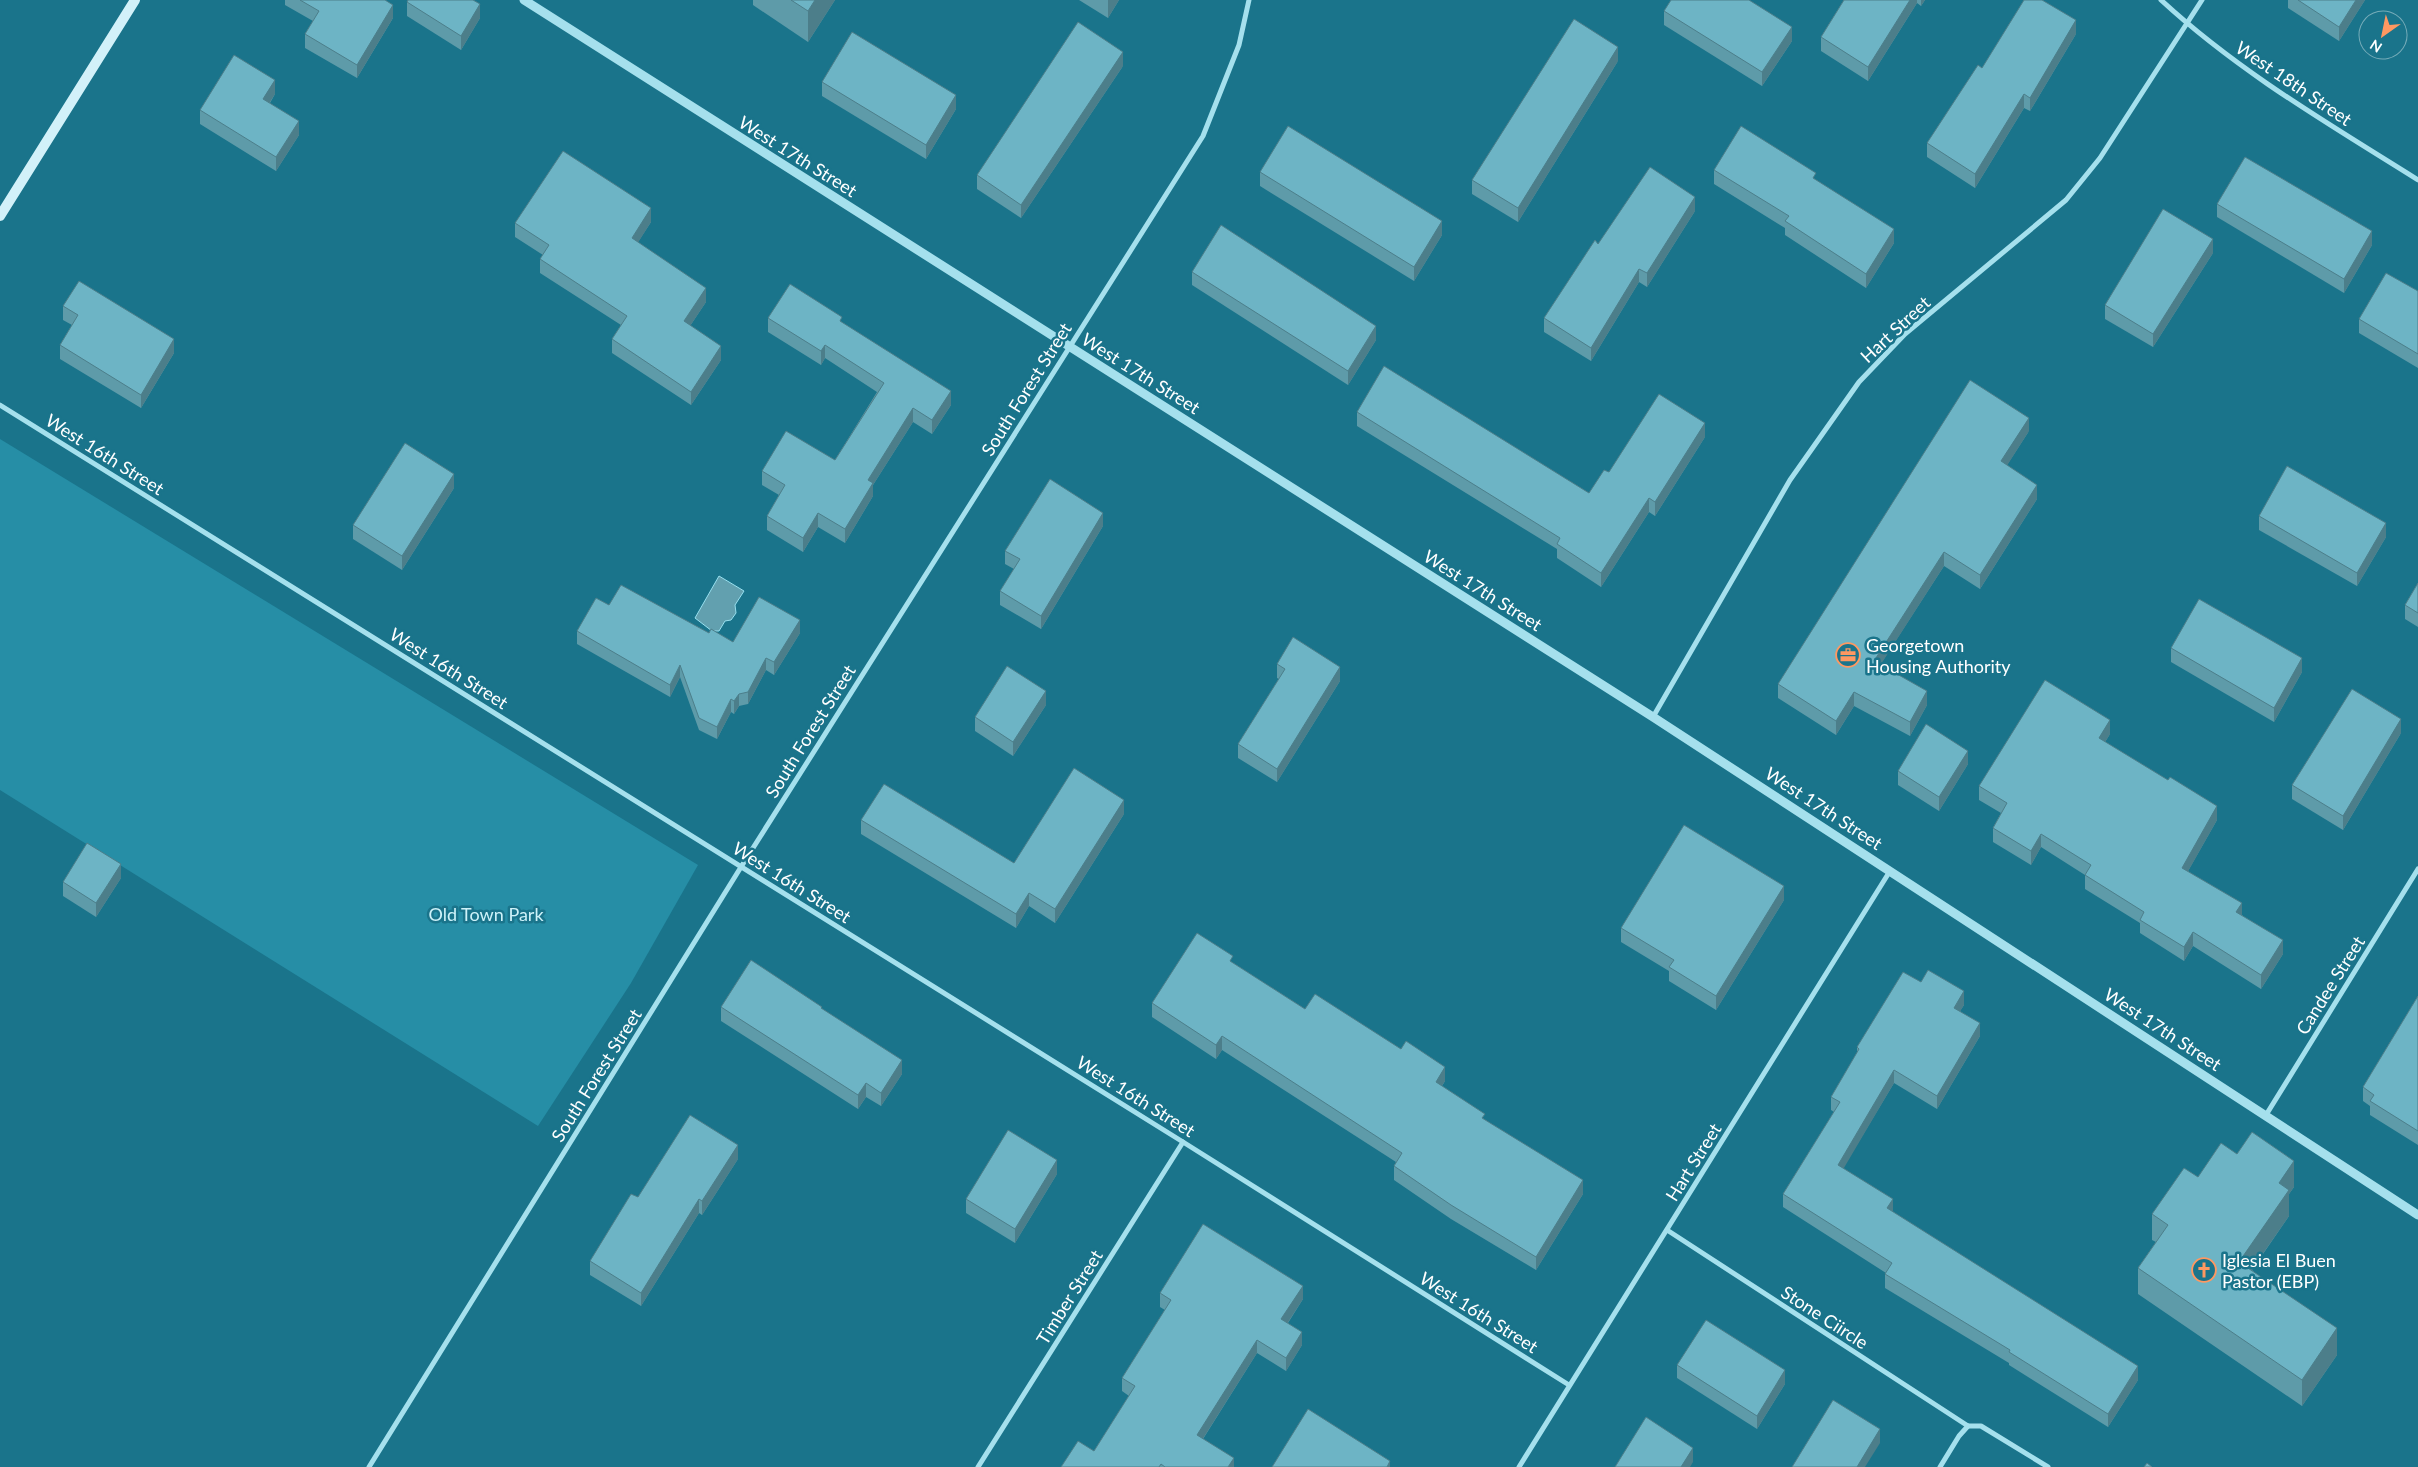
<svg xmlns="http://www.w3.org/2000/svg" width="2418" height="1467" viewBox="0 0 2418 1467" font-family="Lato,sans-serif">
	<rect width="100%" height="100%" fill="#1a748b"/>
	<path fill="#268ea6" d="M0,439L698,865L631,983L538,1126L0,790Z"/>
	<path fill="#62a0af" stroke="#98e0ef" d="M719,576L744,591L735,605L736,613L731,620L725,621L719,631H712L695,618Z"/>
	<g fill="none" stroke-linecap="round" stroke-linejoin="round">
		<g stroke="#a5e0ed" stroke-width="5">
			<path d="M2161,0C2239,72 2329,124 2418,180"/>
			<path d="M0,405L1183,1142L1569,1385"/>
			<path d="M1653,717L1790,480L1859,382L1905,334L2066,200L2100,158L2202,0"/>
			<path d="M2266,1115L2418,869"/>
			<path d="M1667,1230L1968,1426H1981L2048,1467"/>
			<path d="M369,1467L741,867L1203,136L1239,45L1249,0"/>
			<path d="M978,1467L1183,1142"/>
			<path d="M1519,1467L1890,871"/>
			<path d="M1940,1467L1959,1436L1968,1426"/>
		</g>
		<path stroke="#a5e0ed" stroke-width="9" d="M524,0L1653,717L2418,1215"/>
		<path stroke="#d2f1f9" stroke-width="10" d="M0,216L135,0"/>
	</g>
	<g fill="#5e9ba9">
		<path d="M285,0H385L393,18L357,78L305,48V34L313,21L285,5Z"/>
		<path d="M753,0H835L808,42L753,5Z"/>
		<path d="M1079,0H1119L1108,18Z"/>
		<path d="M1844,0H1925L1921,6L1917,3L1868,81L1821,51V37Z"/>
		<path d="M2288,0H2365L2339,41L2288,8Z"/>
		<path d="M407,2L480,18L461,50L407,16Z"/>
		<path d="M1664,11L1792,41L1762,86L1664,25Z"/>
		<path d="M2076,34L2030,111L2024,108L1975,188L1927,157V143L1982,68Z"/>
		<path d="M1618,61L1518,222L1472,194V180Z"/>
		<path d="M1123,66L1021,218L977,189V175Z"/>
		<path d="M822,82L956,109L926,159L822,96Z"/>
		<path d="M275,94L270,103L299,135L276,171L200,124V110Z"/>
		<path d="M1714,170L1816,180L1894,243L1866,288L1785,235V228L1714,184Z"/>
		<path d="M1260,172L1442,235L1414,281L1260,186Z"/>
		<path d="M2217,204L2372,245L2344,293L2217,217Z"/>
		<path d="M1695,211L1647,287L1639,282L1591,361L1544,332V318L1598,244Z"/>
		<path d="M651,222L638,242L706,302L690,326L721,360L691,405L612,353V339L621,325L540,273V259L543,255L515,237V223Z"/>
		<path d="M2213,253L2153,347L2105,319V305Z"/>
		<path d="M1192,272L1376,340L1348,385L1192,285Z"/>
		<path d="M2418,291V368L2359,333V319Z"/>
		<path d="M63,306L174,353L141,408L60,359V345L72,325L63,320Z"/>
		<path d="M768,318L842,323L951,405L932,434L913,422L873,485V496L845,543L818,527L803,552L767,530V516L779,495L762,485V471L835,460L877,392L825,358L821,365L768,332Z"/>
		<path d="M1357,412L1589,493L1609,472L1705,437L1655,516L1649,512L1601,587L1557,558V549L1357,426Z"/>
		<path d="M2029,431L2007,465L2037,499L1980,589L1944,566L1880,665L1927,705L1910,736L1854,706L1836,735L1778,698V684Z"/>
		<path d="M454,488L402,570L353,539V525Z"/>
		<path d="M2259,516L2386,537L2357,586L2259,530Z"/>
		<path d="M1103,526L1041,629L1000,605V591L1014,569L1005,564V551Z"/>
		<path d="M2418,583V627L2405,619V605Z"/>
		<path d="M609,605L709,633L733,642L800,633L774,675L766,670L748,704L739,706L734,714L731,712L717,739L699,730L680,677L670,697L577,644V631Z"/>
		<path d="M2171,648L2302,672L2274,722L2171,662Z"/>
		<path d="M1277,664L1340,681L1277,782L1238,758V744L1279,679L1277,678Z"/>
		<path d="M1046,705L1013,756L975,731V717Z"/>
		<path d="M2401,733L2343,830L2292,799V785Z"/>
		<path d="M2110,734L2105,742L2217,820L2188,871L2242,915L2283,954L2261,989L2193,946L2184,961L2140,933V923L2085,889V875L2041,847L2031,865L1993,842V828L2001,813L1979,800V786Z"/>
		<path d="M1968,764L1939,811L1898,785V771Z"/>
		<path d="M1124,814L1055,923L1029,906L1016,928L861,834V820L1014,863Z"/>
		<path d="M121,878L96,917L63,896V882Z"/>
		<path d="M1784,900L1716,1010L1669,981V971L1621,942V928Z"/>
		<path d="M1233,963L1305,1009L1445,1081L1442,1086L1485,1120L1583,1194L1536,1270L1451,1219L1394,1180V1166L1396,1162L1222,1050L1216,1059L1152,1017V1003Z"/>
		<path d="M1921,982L1964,1005L1960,1011L1980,1036L1937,1109L1894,1083L1843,1168L1893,1212L2138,1380L2108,1427L2009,1365V1363L1885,1288V1274L1886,1273L1783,1207V1194L1834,1112L1831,1110V1097L1857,1053V1047Z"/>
		<path d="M2418,996V1145L2370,1115V1106L2363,1101V1087Z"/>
		<path d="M721,1007L822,1009L902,1074L881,1106L866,1097L858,1109L721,1021Z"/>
		<path d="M2237,1154L2294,1187L2289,1194V1216L2252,1270L2337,1355L2302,1406L2138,1294V1268L2156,1242L2152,1240V1214L2198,1177Z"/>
		<path d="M738,1159L702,1215L699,1213L641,1306L590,1275V1261L638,1197Z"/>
		<path d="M1057,1174L1015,1243L966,1213V1199Z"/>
		<path d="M1160,1293L1303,1299L1288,1323L1302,1345L1286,1371L1257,1353L1203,1439L1234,1467H1061L1094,1451L1129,1396L1122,1391V1378L1165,1310L1160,1307Z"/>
		<path d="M1677,1365L1785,1384L1757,1429L1677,1378Z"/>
	</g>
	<g fill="#4c7e8a">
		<path d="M815,0H835L808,42V11Z"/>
		<path d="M1108,0H1119L1108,18Z"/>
		<path d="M1910,0H1917V3L1868,81V67Z"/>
		<path d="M1921,0H1925L1921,6Z"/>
		<path d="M2356,0H2365L2339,41V27Z"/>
		<path d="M480,4V18L461,50V36Z"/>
		<path d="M393,5V18L357,78V65Z"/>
		<path d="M2076,20V34L2030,111V98Z"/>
		<path d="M1792,27V41L1762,86V72Z"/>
		<path d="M1618,47V61L1518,222V208Z"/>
		<path d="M1123,52V66L1021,218V205Z"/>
		<path d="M275,80V94L263,113V99Z"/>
		<path d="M2024,94V108L1975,188V174Z"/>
		<path d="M956,95V109L926,159V145Z"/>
		<path d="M299,121V135L276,171V157Z"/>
		<path d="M1695,197V211L1647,287V273Z"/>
		<path d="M651,208V222L632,252V238Z"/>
		<path d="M1442,221V235L1414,281V267Z"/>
		<path d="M1894,229V243L1866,288V274Z"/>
		<path d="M2372,231V245L2344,293V279Z"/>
		<path d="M2213,239V253L2153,347V334Z"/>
		<path d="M1639,269V282L1591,361V348Z"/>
		<path d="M706,288V302L684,335V321Z"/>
		<path d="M1376,326V340L1348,385V371Z"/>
		<path d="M174,339V353L141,408V395Z"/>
		<path d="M825,345V358L821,365V351Z"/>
		<path d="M721,346V360L691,405V392Z"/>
		<path d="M951,391V405L932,434V420Z"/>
		<path d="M913,408V422L873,485V496L845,543V529L868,480Z"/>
		<path d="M2029,418V431L2001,475V461Z"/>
		<path d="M1705,423V437L1655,516V502Z"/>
		<path d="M454,474V488L402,570V556Z"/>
		<path d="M2037,485V499L1980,589V575Z"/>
		<path d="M1649,498V512L1601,587V573Z"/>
		<path d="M818,513V527L803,552V538Z"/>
		<path d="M1103,513V526L1041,629V616Z"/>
		<path d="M2386,523V537L2357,586V573Z"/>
		<path d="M1944,552V566L1874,675V661Z"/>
		<path d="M800,620V633L774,675V662Z"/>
		<path d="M766,658V670L748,704V692Z"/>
		<path d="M2302,658V672L2274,722V708Z"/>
		<path d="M680,665V677L670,697V685Z"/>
		<path d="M1340,667V681L1277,782V769Z"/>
		<path d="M1046,691V705L1013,756V742Z"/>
		<path d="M1927,691V705L1910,736V722Z"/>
		<path d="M1854,692V706L1836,735V721Z"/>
		<path d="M739,694V706L734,714V701Z"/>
		<path d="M731,699V712L717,739V727Z"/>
		<path d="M2401,719V733L2343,830V816Z"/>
		<path d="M2110,720V734L2099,752V738Z"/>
		<path d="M1968,751V764L1939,811V797Z"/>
		<path d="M1124,800V814L1055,923V909Z"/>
		<path d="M2217,806V820L2182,882V868Z"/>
		<path d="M2041,834V847L2031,865V851Z"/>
		<path d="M121,864V878L96,917V903Z"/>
		<path d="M1784,886V900L1716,1010V996Z"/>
		<path d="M1029,893V906L1016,928V914Z"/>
		<path d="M2242,903V917L2236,912Z"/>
		<path d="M2193,932V946L2184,961V947Z"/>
		<path d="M2283,940V954L2261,989V975Z"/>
		<path d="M1964,991V1005L1954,1021V1008Z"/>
		<path d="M1980,1023V1036L1937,1109V1096Z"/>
		<path d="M1222,1036V1050L1216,1059V1045Z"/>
		<path d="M902,1060V1074L881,1106V1093Z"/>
		<path d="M1445,1067V1081L1436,1095V1082Z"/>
		<path d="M1894,1070V1083L1838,1178V1165Z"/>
		<path d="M866,1083V1097L858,1109V1095Z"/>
		<path d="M738,1145V1159L702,1215V1201Z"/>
		<path d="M1057,1160V1174L1015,1243V1229Z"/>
		<path d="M2294,1161V1187L2289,1194V1216L2239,1288V1262L2279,1183Z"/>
		<path d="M1583,1180V1194L1536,1270V1257Z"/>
		<path d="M699,1199V1213L641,1306V1293Z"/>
		<path d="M1893,1199V1212L1887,1208Z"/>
		<path d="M1303,1286V1299L1281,1333V1319Z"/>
		<path d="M2337,1328V1355L2302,1406V1380Z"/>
		<path d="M1302,1332V1345L1286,1371V1358Z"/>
		<path d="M1257,1340V1353L1197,1448V1435Z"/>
		<path d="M2138,1366V1380L2108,1427V1414Z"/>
		<path d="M1785,1370V1384L1757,1429V1416Z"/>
		<path d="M1880,1429V1443L1865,1467H1857Z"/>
		<path d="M1693,1448V1462L1690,1467H1681Z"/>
		<path d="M1234,1458V1467H1228Z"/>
		<path d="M1390,1461V1467H1387Z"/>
	</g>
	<g fill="#6db4c5" stroke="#4c7e8a">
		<path d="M300,0H385L393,5L357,65L305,34L319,11Z"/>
		<path d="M408,0H473L480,4L461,36L407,2Z"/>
		<path d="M791,0H815L808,11Z"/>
		<path d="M1671,0H1749L1792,27L1762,72L1664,11Z"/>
		<path d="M1844,0H1910L1868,67L1821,37Z"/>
		<path d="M2024,0H2042L2076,20L2030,98L2024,94L1975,174L1927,143L1978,65L1982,68Z"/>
		<path d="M2298,0H2356L2339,27Z"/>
		<path d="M1574,19L1618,47L1518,208L1472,180Z"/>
		<path d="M1078,22L1123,52L1021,205L977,175Z"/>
		<path d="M852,32L956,95L926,145L822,82Z"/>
		<path d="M234,55L275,80L263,99L299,121L276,157L200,110Z"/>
		<path d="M1288,126L1442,221L1414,267L1260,172Z"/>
		<path d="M1741,126L1816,173L1813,178L1894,229L1866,274L1785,221L1789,216L1714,170Z"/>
		<path d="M563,151L651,208L632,238L706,288L684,321L721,346L691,392L612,339L627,316L540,259L549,245L515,223Z"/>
		<path d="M2245,157L2372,231L2344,279L2217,204Z"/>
		<path d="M1650,167L1695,197L1647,273L1639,269L1591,348L1544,318L1595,240L1598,244Z"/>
		<path d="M2163,209L2213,239L2153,334L2105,305Z"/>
		<path d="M1221,225L1376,326L1348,371L1192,272Z"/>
		<path d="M2386,273L2418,291V354L2359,319Z"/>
		<path d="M79,281L174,339L141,395L60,345L78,315L63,306Z"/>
		<path d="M790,284L842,317L840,321L951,391L932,420L913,408L868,480L873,483L845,529L818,513L803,538L767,516L785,485L762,471L786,431L835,460L884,383L825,345L821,351L768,318Z"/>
		<path d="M1384,366L1589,493L1604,470L1609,472L1659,394L1705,423L1655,502L1649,498L1601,573L1557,544L1560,538L1357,412Z"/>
		<path d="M1970,380L2029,418L2001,461L2037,485L1980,575L1944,552L1874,661L1927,691L1910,722L1854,692L1836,721L1778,684Z"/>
		<path d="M405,443L454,474L402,556L353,525Z"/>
		<path d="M2287,466L2386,523L2357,573L2259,516Z"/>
		<path d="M1050,479L1103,513L1041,616L1000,591L1020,559L1005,551Z"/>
		<path d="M2418,583V613L2405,605Z"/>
		<path d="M621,585L709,633L711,629L733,642L759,597L800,620L774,662L766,658L748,692L739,694L734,701L731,699L717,727L699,718L680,665L670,685L577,631L596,598L609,605Z"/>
		<path d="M2199,599L2302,658L2274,708L2171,648Z"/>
		<path d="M1293,637L1340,667L1277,769L1238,744L1285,669L1277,664Z"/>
		<path d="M1007,666L1046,691L1013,742L975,717Z"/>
		<path d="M2045,680L2110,720L2099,738L2168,780L2170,777L2217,806L2182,868L2242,903L2236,912L2283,940L2261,975L2193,932L2184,947L2140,920L2144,912L2085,875L2091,865L2041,834L2031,851L1993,828L2007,803L1979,786Z"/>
		<path d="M2352,689L2401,719L2343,816L2292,785Z"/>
		<path d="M1926,724L1968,751L1939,797L1898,771Z"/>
		<path d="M1074,768L1124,800L1055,909L1029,893L1016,914L861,820L884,784L1014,863Z"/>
		<path d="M1684,825L1784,886L1716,996L1669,967L1674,960L1621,928Z"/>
		<path d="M87,843L121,864L96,903L63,882Z"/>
		<path d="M1197,933L1233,956L1230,961L1305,1009L1315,994L1401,1049L1406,1041L1445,1067L1436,1082L1485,1114L1482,1118L1583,1180L1536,1257L1451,1205L1394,1166L1402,1153L1222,1036L1216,1045L1152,1003Z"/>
		<path d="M751,960L822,1007L821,1008L902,1060L881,1093L866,1083L858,1095L721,1007Z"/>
		<path d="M1928,970L1964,991L1954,1008L1980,1023L1937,1096L1894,1070L1838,1165L1893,1199L1887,1208L2138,1366L2108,1414L2009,1352L2010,1350L1885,1274L1892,1263L1783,1194L1840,1102L1831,1097L1859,1049L1857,1047L1903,972L1921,982Z"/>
		<path d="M2418,996V1131L2370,1101L2374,1095L2363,1087Z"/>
		<path d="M690,1115L738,1145L702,1201L699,1199L641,1293L590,1261L631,1194L638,1197Z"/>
		<path d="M1008,1130L1057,1160L1015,1229L966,1199Z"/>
		<path d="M2252,1132L2294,1161L2279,1183L2289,1190L2239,1262L2337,1328L2302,1380L2138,1268L2168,1225L2152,1214L2184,1168L2198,1177L2221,1143L2237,1154Z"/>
		<path d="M1203,1224L1303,1286L1281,1319L1302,1332L1286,1358L1257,1340L1197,1435L1234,1458L1228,1467H1165L1161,1464L1159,1467H1061L1078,1441L1094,1451L1135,1386L1122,1378L1171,1300L1160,1293Z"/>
		<path d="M1706,1320L1785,1370L1757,1416L1677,1365Z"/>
		<path d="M1833,1400L1880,1429L1857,1467H1792Z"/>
		<path d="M1308,1409L1390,1461L1387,1467H1272Z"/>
		<path d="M1646,1417L1693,1448L1681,1467H1615Z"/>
		<path d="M2147,1463L2152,1467H2144Z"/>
	</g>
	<defs>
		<g id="office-ring" transform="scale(1.25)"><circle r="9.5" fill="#1a748b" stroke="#ff9861" stroke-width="1.5"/><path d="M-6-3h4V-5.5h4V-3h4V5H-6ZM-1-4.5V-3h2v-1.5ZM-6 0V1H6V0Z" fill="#ff9861"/></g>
		<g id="church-ring" transform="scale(1.25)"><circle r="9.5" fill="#1a748b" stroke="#ff9861" stroke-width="1.5"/><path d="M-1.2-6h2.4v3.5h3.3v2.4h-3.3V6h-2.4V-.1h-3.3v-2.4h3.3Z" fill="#ff9861"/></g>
	</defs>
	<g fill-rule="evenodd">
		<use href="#office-ring" x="1848" y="655"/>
		<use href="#church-ring" x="2204" y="1270"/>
	</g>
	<g text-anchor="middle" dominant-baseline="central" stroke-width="5" stroke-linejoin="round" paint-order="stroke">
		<g font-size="18" fill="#fff" stroke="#1a748b">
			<text transform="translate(2294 83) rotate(34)">West 18th Street</text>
			<text transform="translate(798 156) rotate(32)">West 17th Street</text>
			<text transform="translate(1895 329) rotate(-43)">Hart Street</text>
			<text transform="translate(1141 373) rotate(32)">West 17th Street</text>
			<text transform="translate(1026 389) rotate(-58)">South Forest Street</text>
			<text transform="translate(105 454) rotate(32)">West 16th Street</text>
			<text transform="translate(1483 590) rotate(32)">West 17th Street</text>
			<text transform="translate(449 668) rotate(32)">West 16th Street</text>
			<text transform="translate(810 731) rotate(-58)">South Forest Street</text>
			<text transform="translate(1824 808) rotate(33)">West 17th Street</text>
			<text transform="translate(792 882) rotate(32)">West 16th Street</text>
			<text transform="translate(2330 985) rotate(-58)">Candee Street</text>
			<text transform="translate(2163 1029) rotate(33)">West 17th Street</text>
			<text transform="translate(596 1075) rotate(-58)">South Forest Street</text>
			<text transform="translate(1136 1096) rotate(32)">West 16th Street</text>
			<text transform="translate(1693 1162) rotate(-58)">Hart Street</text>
			<text transform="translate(1069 1297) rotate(-58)">Timber Street</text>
			<text transform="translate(1479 1312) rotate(32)">West 16th Street</text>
			<text transform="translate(1825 1317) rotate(33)">Stone Ciircle</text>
		</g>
		<g font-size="18" fill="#fff" stroke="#1a748b" text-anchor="start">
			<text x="1866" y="645">Georgetown<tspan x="1866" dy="21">Housing Authority</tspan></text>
			<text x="2222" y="1260">Iglesia El Buen<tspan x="2222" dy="21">Pastor (EBP)</tspan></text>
		</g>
		<g font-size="18" fill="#cef2f9" stroke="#1a748b">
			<text x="486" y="914">Old Town Park</text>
		</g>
	</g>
	<g transform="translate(2383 35) rotate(213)"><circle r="24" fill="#1a748b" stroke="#76acb9"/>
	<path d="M0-4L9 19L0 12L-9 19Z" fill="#ff9861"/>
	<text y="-8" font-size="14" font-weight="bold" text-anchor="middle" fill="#ffffff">N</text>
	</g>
</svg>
